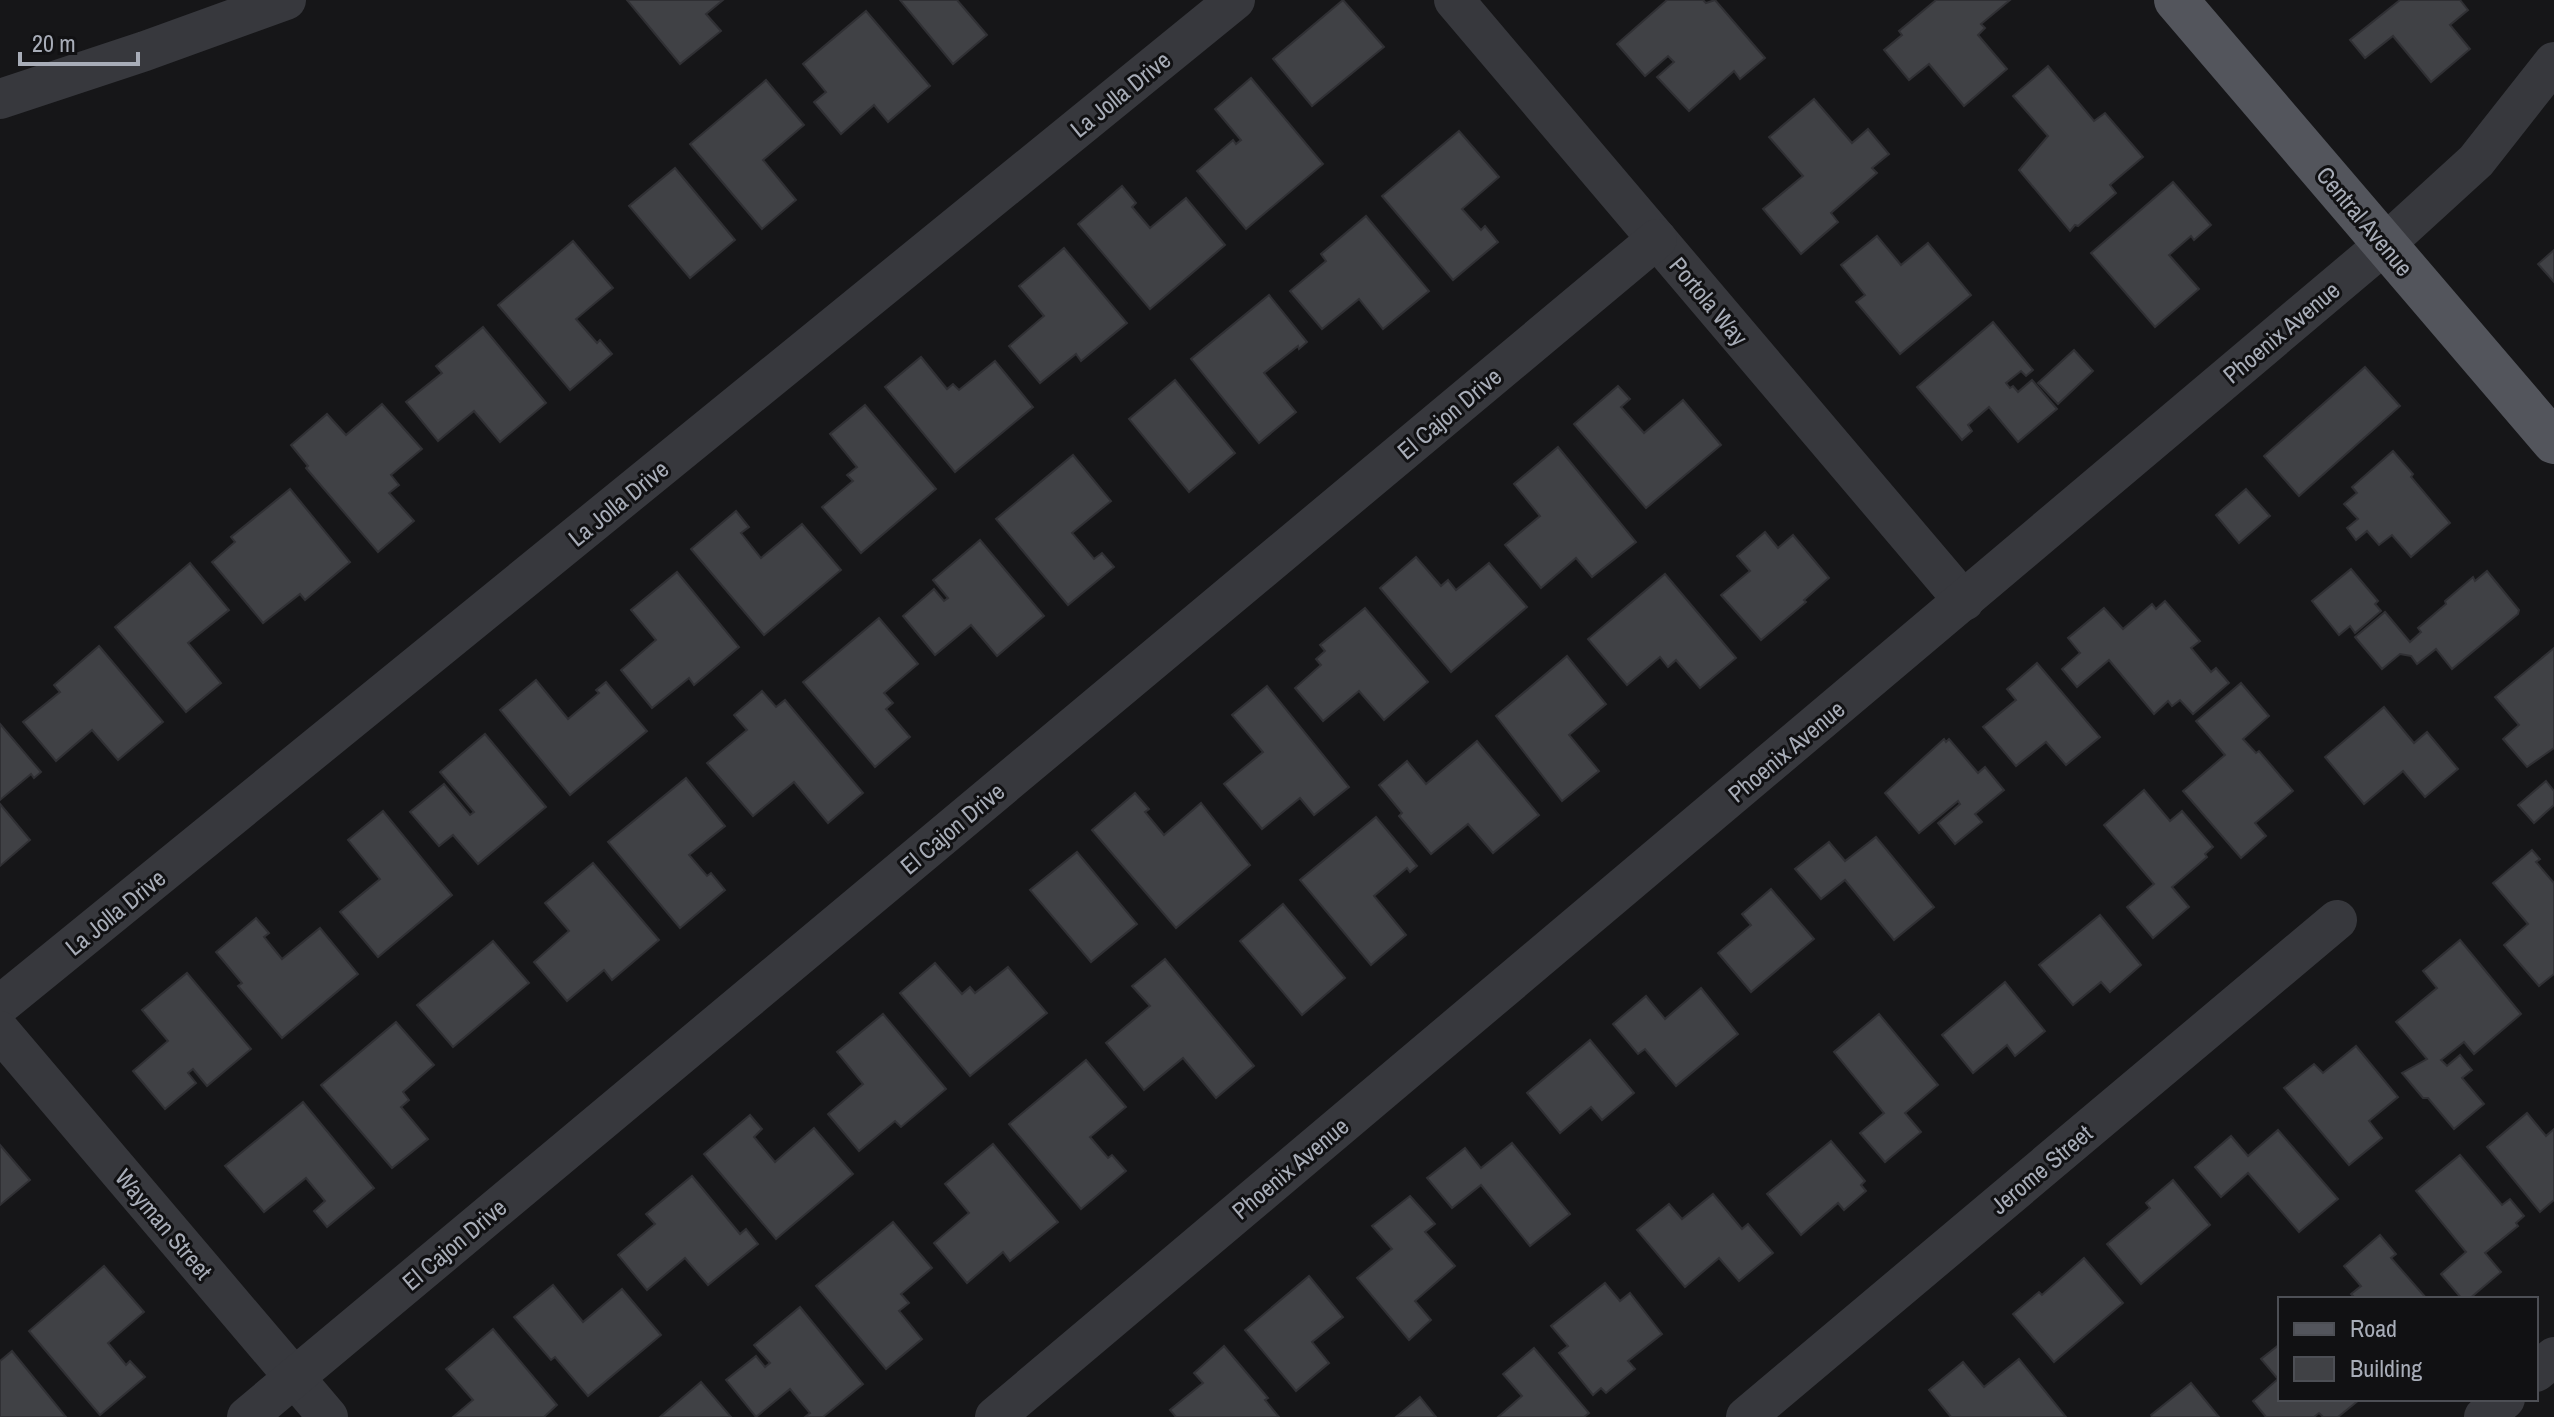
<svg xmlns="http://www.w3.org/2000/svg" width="2554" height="1417" viewBox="0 0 2554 1417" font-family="'Archivo Narrow',sans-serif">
	<rect width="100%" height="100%" fill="#161618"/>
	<g fill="#404145" stroke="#303034" stroke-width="2">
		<path d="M627,0H723L706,14L721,31L680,64Z"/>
		<path d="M900,0H957L987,35L953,64Z"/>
		<path d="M1343,0L1384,47L1312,106L1273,59Z"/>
		<path d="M1667,0H1703L1706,3L1715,0L1765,58L1740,79L1734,71L1689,111L1657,77L1674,62L1668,56L1645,76L1617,44Z"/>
		<path d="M1936,0H2010L1981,24L1985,28L1978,35L2007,69L1964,106L1929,64L1909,80L1884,50L1902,35L1899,31Z"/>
		<path d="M2400,0H2460L2468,10L2450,25L2470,49L2431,82L2393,36L2365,58L2350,40Z"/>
		<path d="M866,11L930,86L888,122L874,105L841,134L814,102L826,92L803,64Z"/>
		<path d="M2048,66L2094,121L2105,113L2143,157L2110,185L2116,193L2078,226L2075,225L2070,231L2019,170L2048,136L2013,96Z"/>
		<path d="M1251,78L1323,164L1246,229L1197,171L1233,140L1236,144L1241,140L1215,109Z"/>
		<path d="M766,80L804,125L763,160L796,200L762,229L690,144Z"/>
		<path d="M1814,99L1852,143L1868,129L1889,154L1872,168L1877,173L1831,213L1838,222L1801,254L1763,209L1803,176L1769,137Z"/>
		<path d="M1459,131L1499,177L1462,209L1481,230L1485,226L1498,242L1453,280L1382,196Z"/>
		<path d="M675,168L735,240L690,278L629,206Z"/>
		<path d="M2173,182L2211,225L2194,240L2191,236L2169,255L2199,289L2155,327L2091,253Z"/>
		<path d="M1122,186L1136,203L1132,207L1150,228L1186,198L1225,245L1150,309L1078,224Z"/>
		<path d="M1366,216L1429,291L1383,329L1359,299L1322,329L1290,291L1326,261L1321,254Z"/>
		<path d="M1877,236L1901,265L1928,243L1971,295L1900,354L1856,302L1865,295L1841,265Z"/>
		<path d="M573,241L613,288L576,319L597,343L600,340L612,354L570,390L498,305Z"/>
		<path d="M1064,248L1127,323L1081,361L1076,354L1040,383L1009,346L1044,316L1019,286Z"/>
		<path d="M2554,250V282L2538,264Z"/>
		<path d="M1269,295L1307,342L1299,349L1298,346L1264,373L1296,412L1259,443L1191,359Z"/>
		<path d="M1993,322L2033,370L2026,376L2021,371L2006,383L2010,388L2013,386L2018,392L2032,380L2057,409L2018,442L1989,407L1968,425L1972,431L1962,440L1917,387Z"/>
		<path d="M483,327L546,403L500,442L474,411L438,441L406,402L442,373L436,366Z"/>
		<path d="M2074,350L2093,371L2058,404L2038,383Z"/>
		<path d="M921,357L947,389L953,384L959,390L995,361L1033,407L955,472L885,387Z"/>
		<path d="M2365,367L2400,406L2299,496L2264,456Z"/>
		<path d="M1175,380L1235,453L1189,492L1129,419Z"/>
		<path d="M1618,386L1630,399L1621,407L1644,433L1683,400L1721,445L1646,508L1574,424Z"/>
		<path d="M382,404L422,449L391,475L399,485L389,493L414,521L378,552L306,468L308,466L291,445L327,414L346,435Z"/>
		<path d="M865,405L936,489L861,553L822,507L853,481L847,475L857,467L830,434Z"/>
		<path d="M1558,447L1636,542L1592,577L1576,558L1541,588L1505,545L1540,516L1514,484Z"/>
		<path d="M2393,451L2413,474L2411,477L2450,523L2411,557L2392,535L2379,545L2367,531L2356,540L2347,528L2358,519L2344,504L2357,493L2352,487Z"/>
		<path d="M1073,455L1111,501L1072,533L1094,559L1102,553L1114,567L1068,605L996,519Z"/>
		<path d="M290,489L350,562L305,600L300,594L263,623L212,562L235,542L231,537Z"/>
		<path d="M2246,489L2270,516L2239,543L2216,515Z"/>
		<path d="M736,511L749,527L741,533L761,558L802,524L841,570L764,635L691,549Z"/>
		<path d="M1765,532L1778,548L1793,535L1829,578L1804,600L1806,602L1761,640L1721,595L1750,571L1737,556Z"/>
		<path d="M980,540L1044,616L997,656L971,625L935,655L903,616L934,589L944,601L948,598L933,580Z"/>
		<path d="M1416,557L1441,586L1448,580L1456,590L1489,563L1527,607L1451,672L1380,588Z"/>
		<path d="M190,563L229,610L188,643L221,683L186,712L115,627Z"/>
		<path d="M2351,569L2378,601L2375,604L2381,611L2355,633L2350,626L2339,635L2312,601Z"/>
		<path d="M2487,571L2519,610L2518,614L2452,669L2436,649L2417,664L2411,656L2400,654L2382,669L2355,637L2385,612L2410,642L2421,632L2418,628L2446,604L2445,601L2473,577L2475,581Z"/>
		<path d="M677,572L739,647L694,685L689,678L652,708L621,670L656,640L631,610Z"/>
		<path d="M1665,574L1736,658L1700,688L1676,660L1668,667L1660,657L1627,685L1588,639Z"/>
		<path d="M2165,601L2200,641L2191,648L2211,672L2216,668L2229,683L2193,714L2180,700L2172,706L2168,701L2154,714L2109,660L2077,687L2062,669L2080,653L2068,638L2104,608L2123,629L2152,604L2156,609Z"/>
		<path d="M1365,608L1428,682L1384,720L1359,691L1323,721L1295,688L1321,665L1316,659L1325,651L1320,645Z"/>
		<path d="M879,618L918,664L884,693L893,703L886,709L910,737L875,767L803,682Z"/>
		<path d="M99,646L163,722L118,760L92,730L56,761L23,722L60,692L54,685Z"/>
		<path d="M2554,648V748L2527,767L2503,739L2519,725L2495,697Z"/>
		<path d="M1567,656L1606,704L1569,735L1599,771L1562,801L1496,716Z"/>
		<path d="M2037,663L2100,737L2066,765L2046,742L2016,766L1983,727L2016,700L2007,689Z"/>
		<path d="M536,680L568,719L599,693L596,690L606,682L647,731L570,795L500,710Z"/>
		<path d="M2241,683L2269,716L2243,739L2256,753L2259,751L2293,791L2255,823L2266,836L2241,858L2183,791L2225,755L2196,721Z"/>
		<path d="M1267,686L1349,787L1314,815L1300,798L1262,829L1224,784L1263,752L1232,715Z"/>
		<path d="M762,691L776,707L785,700L863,793L828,823L794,782L753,816L707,763L747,730L734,715Z"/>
		<path d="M2384,707L2414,743L2427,732L2458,769L2425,797L2403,771L2364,804L2325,757Z"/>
		<path d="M0,724L41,772L34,778L31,774L0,800Z"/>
		<path d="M485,734L546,807L478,864L453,835L439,846L410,812L444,784L470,815L474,812L440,772Z"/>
		<path d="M1944,739L1946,742L1949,739L1978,773L1985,767L2004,790L1975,814L1982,822L1955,844L1938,823L1960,804L1958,801L1919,833L1885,793Z"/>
		<path d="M1477,741L1539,815L1493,853L1468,824L1431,854L1399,816L1402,813L1379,785L1407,761L1426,784Z"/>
		<path d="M686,778L725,826L689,855L707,876L711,873L725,890L680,928L608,842Z"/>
		<path d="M2546,781L2554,791V805L2534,823L2518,805Z"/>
		<path d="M2144,790L2170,821L2182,811L2213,847L2205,854L2207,857L2172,887L2189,907L2153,938L2127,907L2154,884L2104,825Z"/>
		<path d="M1135,793L1149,809L1145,812L1164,835L1201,803L1250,865L1176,928L1092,830Z"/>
		<path d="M0,804L30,840L0,866Z"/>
		<path d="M383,811L452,895L378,957L340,912L380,879L348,840Z"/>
		<path d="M1376,817L1417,866L1410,872L1407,868L1374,896L1406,935L1371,965L1300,880Z"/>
		<path d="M1876,837L1934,907L1894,940L1845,880L1821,899L1795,869L1829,842L1845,861Z"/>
		<path d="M2532,850L2540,859L2536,862L2554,883V974L2539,986L2504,945L2528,924L2493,883Z"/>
		<path d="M1077,852L1137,924L1091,962L1030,890Z"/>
		<path d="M593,863L659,940L612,980L604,970L567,1001L534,962L569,931L545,903Z"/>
		<path d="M1771,889L1814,939L1751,992L1718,953L1751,925L1742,914Z"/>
		<path d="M1283,904L1345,978L1302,1015L1240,941Z"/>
		<path d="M2100,915L2141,965L2110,992L2101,982L2073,1005L2039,965Z"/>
		<path d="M256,918L269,933L264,937L282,959L320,928L358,974L282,1038L238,986L242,983L216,952Z"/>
		<path d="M2460,940L2521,1014L2474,1054L2464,1042L2441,1060L2447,1066L2460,1055L2472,1070L2462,1078L2484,1104L2454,1129L2428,1098H2423L2402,1073L2427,1059L2396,1022L2437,988L2423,971Z"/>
		<path d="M493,941L529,983L453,1047L417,1005Z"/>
		<path d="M1165,959L1254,1066L1216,1098L1183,1058L1144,1090L1106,1043L1150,1006L1132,986Z"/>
		<path d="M935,963L962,994L970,987L975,993L1008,967L1047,1013L970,1076L900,993Z"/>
		<path d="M187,973L251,1049L207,1086L193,1069L188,1073L196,1083L165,1109L133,1071L168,1041L142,1010Z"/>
		<path d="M2005,982L2045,1031L2015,1056L2007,1045L1973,1073L1942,1035Z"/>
		<path d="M1701,988L1738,1034L1676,1086L1645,1049L1638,1054L1613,1024L1646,996L1665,1019Z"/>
		<path d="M883,1014L946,1089L901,1127L895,1121L859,1151L828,1114L863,1084L837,1052Z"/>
		<path d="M1879,1014L1938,1085L1905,1113L1921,1132L1885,1162L1860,1133L1884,1113L1834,1052Z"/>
		<path d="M396,1022L434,1065L403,1092L409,1100L401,1107L428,1139L392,1168L321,1085Z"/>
		<path d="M1590,1040L1634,1093L1602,1120L1591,1107L1560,1133L1527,1093Z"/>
		<path d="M2356,1046L2398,1097L2369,1121L2382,1138L2349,1165L2284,1088L2314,1064L2323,1073Z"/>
		<path d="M1086,1060L1126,1107L1090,1137L1108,1158L1112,1155L1126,1171L1081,1209L1009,1124Z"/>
		<path d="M303,1102L374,1188L327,1227L314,1211L325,1201L306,1178L264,1212L225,1166Z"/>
		<path d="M2527,1113L2546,1136L2554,1129V1200L2540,1212L2487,1147Z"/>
		<path d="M750,1115L762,1129L754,1137L775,1162L814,1128L853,1174L776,1239L704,1154Z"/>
		<path d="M2278,1130L2338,1199L2299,1232L2248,1173L2221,1197L2195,1167L2231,1136L2248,1156Z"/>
		<path d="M1831,1141L1865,1181L1861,1185L1866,1191L1844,1210L1838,1203L1801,1235L1767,1194Z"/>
		<path d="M1512,1143L1570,1214L1530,1246L1481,1185L1452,1208L1427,1178L1465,1148L1481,1168Z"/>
		<path d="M993,1144L1058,1222L1010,1261L1003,1252L967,1283L934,1243L969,1213L945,1184Z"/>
		<path d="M0,1145L30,1180L0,1205Z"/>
		<path d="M2460,1155L2502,1205L2510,1199L2524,1216L2516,1223L2518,1226L2485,1253L2501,1272L2469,1299H2462L2441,1274L2466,1252L2416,1191Z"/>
		<path d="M692,1176L740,1234L746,1229L758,1244L708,1285L685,1258L647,1290L618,1255L655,1224L646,1214Z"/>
		<path d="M2173,1180L2210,1225L2141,1284L2107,1244L2150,1208L2146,1203Z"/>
		<path d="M1713,1194L1742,1229L1748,1224L1773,1253L1739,1281L1719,1258L1685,1287L1637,1230L1669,1204L1682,1219Z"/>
		<path d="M1410,1196L1435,1224L1425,1232L1455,1266L1415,1301L1431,1320L1409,1340L1357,1278L1392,1249L1372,1226Z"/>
		<path d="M893,1222L932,1268L901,1294L909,1303L899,1311L922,1339L886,1369L816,1286Z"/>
		<path d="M2380,1235L2396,1254L2391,1258L2427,1299H2356L2351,1294L2361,1286L2344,1266Z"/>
		<path d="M2084,1258L2123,1303L2054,1362L2013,1314L2039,1292L2042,1295Z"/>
		<path d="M104,1266L144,1312L108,1343L126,1365L130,1361L145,1377L100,1415L29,1331Z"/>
		<path d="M1309,1276L1343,1317L1312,1342L1329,1363L1296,1391L1245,1330Z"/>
		<path d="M1605,1283L1620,1301L1630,1293L1662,1334L1628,1361L1635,1369L1606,1393L1601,1388L1593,1395L1559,1353L1568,1346L1551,1326Z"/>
		<path d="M553,1285L583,1322L622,1289L661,1335L588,1396L555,1357L551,1360L514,1317Z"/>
		<path d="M800,1307L863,1384L823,1417H805L810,1413L790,1389L756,1417L726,1380L756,1356L765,1367L770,1363L754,1345Z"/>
		<path d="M493,1329L557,1405L544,1417H453L473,1400L446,1369Z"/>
		<path d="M2280,1344V1399L2359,1400L2338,1417H2323L2319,1413L2314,1417H2266L2253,1401L2278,1379L2261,1359Z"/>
		<path d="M1224,1346L1268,1398L1265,1400L1279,1417H1176L1170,1410L1203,1383L1194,1373Z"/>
		<path d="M1534,1348L1589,1413L1584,1417H1498L1522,1396L1503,1374Z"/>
		<path d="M12,1351L66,1417H0V1361Z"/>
		<path d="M2019,1359L2066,1417H1951L1929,1390L1963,1362L1984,1387Z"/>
		<path d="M701,1382L731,1417H660Z"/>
		<path d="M2191,1383L2219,1417H2152L2151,1415Z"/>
		<path d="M1420,1397L1436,1417H1396Z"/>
	</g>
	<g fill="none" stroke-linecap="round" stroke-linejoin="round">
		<g stroke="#37383d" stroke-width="40">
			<path d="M1454,0L1964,601"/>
			<path d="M0,99L145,51L286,0"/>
			<path d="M0,1005L1235,0"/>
			<path d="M0,1031L328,1417"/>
			<path d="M2536,1372L2554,1357"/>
			<path d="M247,1417L1657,239"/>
			<path d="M995,1417L2384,245L2476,161L2554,62"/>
			<path d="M1746,1417L2337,920"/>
			<path d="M2484,1417L2505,1399"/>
		</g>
		<path stroke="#53555c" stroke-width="44" d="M2176,0L2554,442"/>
	</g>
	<g text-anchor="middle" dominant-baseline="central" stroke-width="6" stroke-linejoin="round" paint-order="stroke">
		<g font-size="24" fill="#a8adb8" stroke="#111113">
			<text transform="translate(1120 94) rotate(-39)">La Jolla Drive</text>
			<text transform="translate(2365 221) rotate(50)">Central Avenue</text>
			<text transform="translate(1709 301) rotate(50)">Portola Way</text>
			<text transform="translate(2281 332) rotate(-40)">Phoenix Avenue</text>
			<text transform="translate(1449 413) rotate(-40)">El Cajon Drive</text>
			<text transform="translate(618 503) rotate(-39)">La Jolla Drive</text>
			<text transform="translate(1786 751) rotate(-40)">Phoenix Avenue</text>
			<text transform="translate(952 828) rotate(-40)">El Cajon Drive</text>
			<text transform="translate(115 912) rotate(-39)">La Jolla Drive</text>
			<text transform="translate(1290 1168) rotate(-40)">Phoenix Avenue</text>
			<text transform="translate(2041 1169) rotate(-40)">Jerome Street</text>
			<text transform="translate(164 1224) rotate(50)">Wayman Street</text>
			<text transform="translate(454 1244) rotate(-40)">El Cajon Drive</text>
		</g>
	</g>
	<rect x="2278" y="1297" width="260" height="104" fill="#111113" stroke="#4d4f55" stroke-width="2"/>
	<rect x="2294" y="1323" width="40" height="12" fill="#53555c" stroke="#4d4f55" stroke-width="2"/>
	<text x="2350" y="1337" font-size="24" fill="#a8adb8">Road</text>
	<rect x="2294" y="1357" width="40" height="24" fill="#404145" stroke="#4d4f55" stroke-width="2"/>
	<text x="2350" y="1377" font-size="24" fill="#a8adb8">Building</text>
	<path d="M20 52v12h118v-12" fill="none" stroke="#a8adb8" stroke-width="4"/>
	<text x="32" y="52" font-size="24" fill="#a8adb8" stroke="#111113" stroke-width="6" paint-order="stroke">20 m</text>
</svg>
